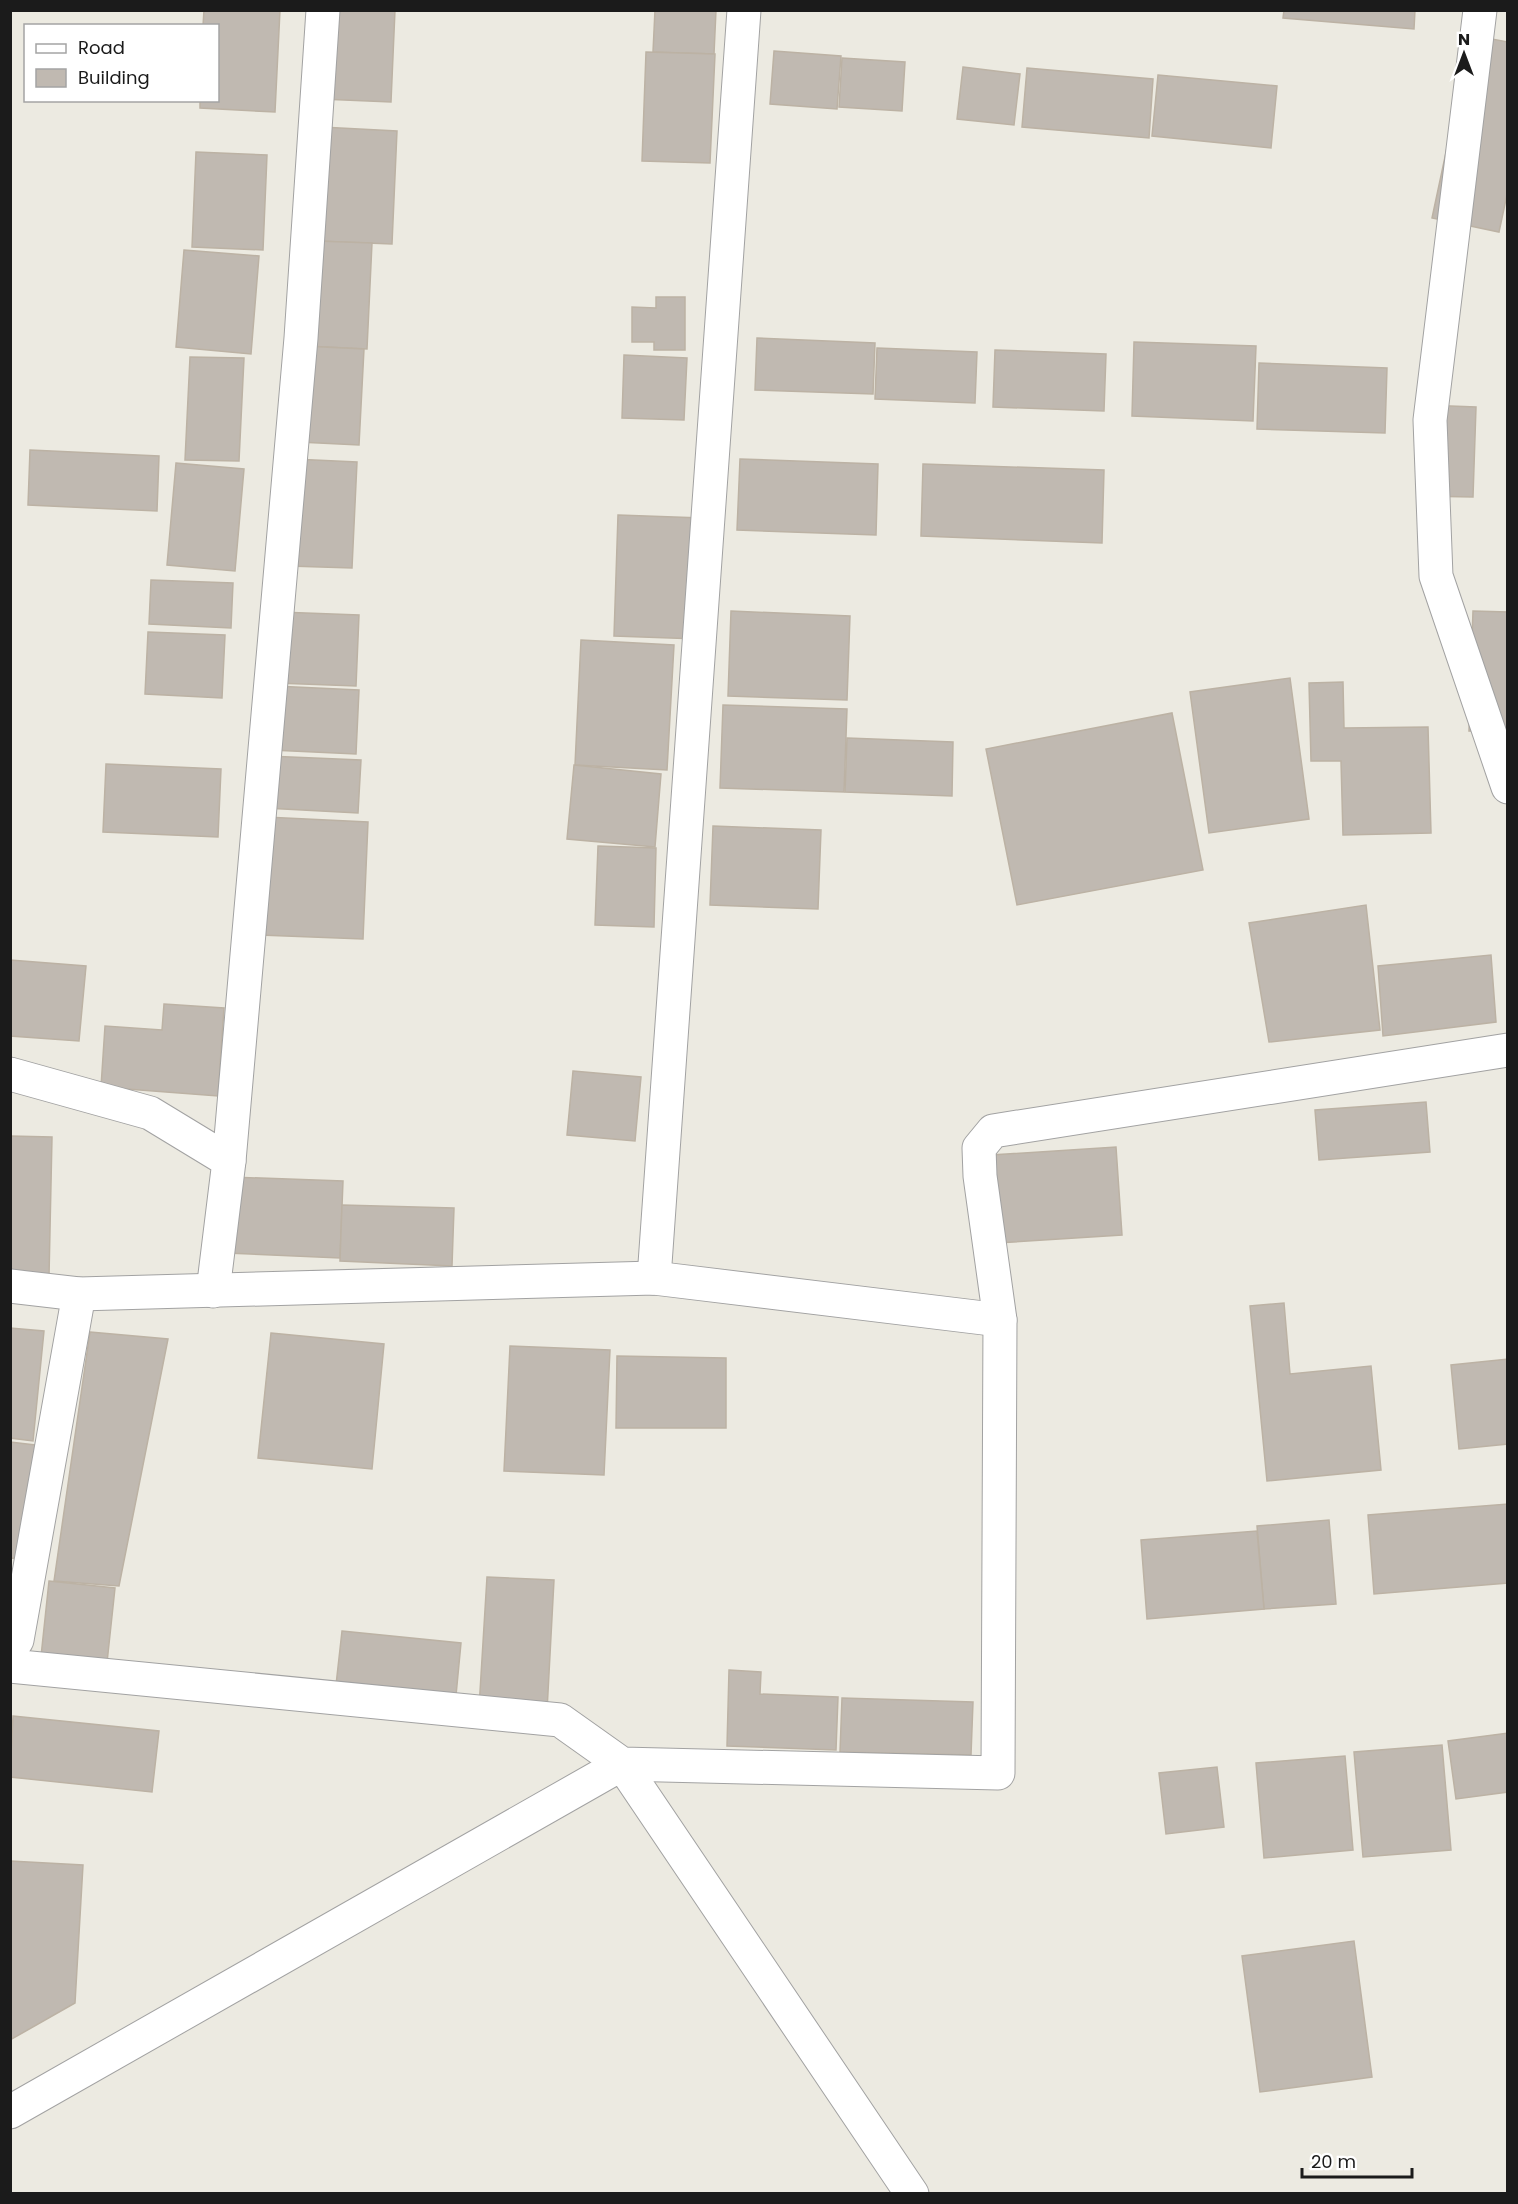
<svg xmlns="http://www.w3.org/2000/svg" width="1518" height="2204" viewBox="0 0 1518 2204" font-family="Poppins,sans-serif">
	<rect width="100%" height="100%" fill="#eceae1"/>
	<g fill="#c0b9b1" stroke="#bcb2a4" stroke-width="1.5">
		<path d="M204,10H280L275,112L200,108V100H218V26H203Z"/>
		<path d="M325,10H395L391,102L321,99Z"/>
		<path d="M655,10H716L714,54L653,52Z"/>
		<path d="M1284,10H1415L1414,29L1283,18Z"/>
		<path d="M1471,35L1508,42V190L1499,232L1432,218Z"/>
		<path d="M774,51L841,56L837,109L770,104Z"/>
		<path d="M646,52L715,54L710,163L642,161Z"/>
		<path d="M842,58L905,62L902,111L839,107Z"/>
		<path d="M963,67L1020,74L1014,125L957,119Z"/>
		<path d="M1027,68L1153,79L1149,138L1022,127Z"/>
		<path d="M1158,75L1277,86L1271,148L1152,136Z"/>
		<path d="M321,127L397,131L392,244L316,241Z"/>
		<path d="M196,152L267,155L263,250L192,247Z"/>
		<path d="M316,241L372,243L367,349L306,346Z"/>
		<path d="M184,250L259,256L251,354L176,347Z"/>
		<path d="M656,297H685V350H654V342H632V307L656,308Z"/>
		<path d="M757,338L875,343L873,394L755,390Z"/>
		<path d="M1134,342L1256,346L1253,421L1132,416Z"/>
		<path d="M302,346L364,349L359,445L299,442Z"/>
		<path d="M877,348L977,352L975,403L875,399Z"/>
		<path d="M995,350L1106,354L1104,411L993,407Z"/>
		<path d="M624,355L687,358L684,420L622,418Z"/>
		<path d="M190,357L244,358L239,461L185,460Z"/>
		<path d="M1259,363L1387,368L1385,433L1257,429Z"/>
		<path d="M1424,405L1476,407L1473,497L1420,496Z"/>
		<path d="M30,450L159,456L157,511L28,505Z"/>
		<path d="M293,459L357,462L352,568L289,566Z"/>
		<path d="M740,459L878,464L876,535L737,530Z"/>
		<path d="M176,463L244,469L235,571L167,565Z"/>
		<path d="M923,464L1104,470L1102,543L921,536Z"/>
		<path d="M618,515L702,518L698,639L614,636Z"/>
		<path d="M151,580L233,583L231,628L149,624Z"/>
		<path d="M731,611L850,616L847,700L728,696Z"/>
		<path d="M1473,611L1508,612V732L1469,731Z"/>
		<path d="M279,612L359,615L356,686L276,683Z"/>
		<path d="M148,632L225,635L222,698L145,694Z"/>
		<path d="M581,640L674,645L667,770L575,765Z"/>
		<path d="M1290,678L1309,819L1209,833L1190,692Z"/>
		<path d="M1343,682L1344,728L1428,727L1431,833L1343,835L1341,761H1311L1309,683Z"/>
		<path d="M274,686L359,690L356,754L271,750Z"/>
		<path d="M723,705L847,709L844,792L720,788Z"/>
		<path d="M1172,713L1203,870L1017,905L986,749Z"/>
		<path d="M847,738L953,742L952,796L845,792Z"/>
		<path d="M267,756L361,760L358,813L265,808Z"/>
		<path d="M106,764L221,769L218,837L103,832Z"/>
		<path d="M574,765L661,774L655,847L567,839Z"/>
		<path d="M265,817L368,822L363,939L260,935Z"/>
		<path d="M713,826L821,830L818,909L710,905Z"/>
		<path d="M598,846L656,848L654,927L595,925Z"/>
		<path d="M1366,905L1380,1030L1269,1042L1249,923Z"/>
		<path d="M1491,955L1496,1022L1383,1036L1378,966Z"/>
		<path d="M10,960L86,966L79,1041L10,1036Z"/>
		<path d="M164,1004L224,1008L218,1096L101,1087L105,1026L162,1030Z"/>
		<path d="M573,1071L641,1077L635,1141L567,1135Z"/>
		<path d="M1426,1102L1430,1152L1319,1160L1315,1110Z"/>
		<path d="M10,1136L52,1137L49,1277L10,1276Z"/>
		<path d="M1116,1147L1122,1235L997,1243L991,1155Z"/>
		<path d="M230,1177L343,1181L340,1258L227,1253Z"/>
		<path d="M342,1205L454,1208L452,1266L340,1261Z"/>
		<path d="M1284,1303L1290,1374L1371,1366L1381,1470L1267,1481L1250,1306Z"/>
		<path d="M10,1328L44,1331L33,1441L10,1438Z"/>
		<path d="M90,1332L168,1339L119,1586L54,1581Z"/>
		<path d="M271,1333L384,1344L372,1469L258,1458Z"/>
		<path d="M510,1346L610,1350L604,1475L504,1471Z"/>
		<path d="M617,1356L726,1358V1428H616Z"/>
		<path d="M1508,1359V1444L1459,1449L1451,1365Z"/>
		<path d="M10,1442L35,1445L23,1559L10,1558Z"/>
		<path d="M1508,1504V1583L1374,1594L1368,1515Z"/>
		<path d="M1329,1520L1336,1604L1264,1609L1257,1526Z"/>
		<path d="M1257,1531L1264,1609L1147,1619L1141,1540Z"/>
		<path d="M487,1577L554,1580L547,1711L479,1708Z"/>
		<path d="M49,1581L115,1588L106,1672L40,1666Z"/>
		<path d="M342,1631L461,1643L455,1706L335,1694Z"/>
		<path d="M729,1670L761,1672L760,1694L838,1697L836,1750L727,1746Z"/>
		<path d="M842,1698L973,1702L971,1755L840,1752Z"/>
		<path d="M13,1716L159,1731L152,1792L10,1777Z"/>
		<path d="M1508,1733V1792L1456,1799L1448,1741Z"/>
		<path d="M1442,1745L1451,1850L1363,1857L1354,1752Z"/>
		<path d="M1345,1756L1353,1850L1264,1858L1256,1763Z"/>
		<path d="M1217,1767L1224,1827L1166,1834L1159,1773Z"/>
		<path d="M10,1861L83,1865L75,2003L10,2040Z"/>
		<path d="M1354,1941L1372,2077L1260,2092L1242,1956Z"/>
	</g>
	<g fill="none" stroke-linecap="round" stroke-linejoin="round">
		<g stroke="#a2a2a2" stroke-width="35">
			<g id="street">
				<path d="M1480,10L1430,420L1436,576L1508,787"/>
				<path d="M10,1074L150,1113L229,1161L213,1291"/>
				<path d="M229,1161L301,338L323,10"/>
				<path d="M654,1278L744,10"/>
				<path d="M10,1286L79,1294L654,1278L1000,1320"/>
				<path d="M10,1651L17,1640L79,1294"/>
				<path d="M10,1666L560,1720L622,1764L998,1773L1000,1320L980,1176L979,1148L993,1131L1508,1050"/>
				<path d="M10,2112L622,1764L912,2194"/>
			</g>
		</g>
		<use href="#street" stroke="#fff" stroke-width="33"/>
	</g>
	<rect width="1518" height="2204" fill="none" stroke="#1b1b1b" stroke-width="24"/>
	<rect x="24" y="24" width="195" height="78" fill="#ffffff" stroke="#a4a4a4" stroke-width="1.5"/>
	<rect x="36" y="44" width="30" height="9" fill="#ffffff" stroke="#a4a4a4" stroke-width="1.5"/>
	<text x="78" y="54" font-size="18" fill="#1b1b1b">Road</text>
	<rect x="36" y="69" width="30" height="18" fill="#c0b9b1" stroke="#a4a4a4" stroke-width="1.5"/>
	<text x="78" y="84" font-size="18" fill="#1b1b1b">Building</text>
	<g transform="translate(1464 54)" stroke="#ffffff" stroke-width="4.5" paint-order="stroke">
	<path d="M0-4.5L10 22L0 15L-10 22Z" fill="#1b1b1b"/>
	<text y="-9" font-size="16" font-weight="bold" text-anchor="middle" fill="#1b1b1b">N</text>
	</g>
	<path d="M1302 2168v9h110v-9" fill="none" stroke="#1b1b1b" stroke-width="3"/>
	<text x="1311" y="2168" font-size="18" fill="#1b1b1b" stroke="#ffffff" stroke-width="4.5" paint-order="stroke">20 m</text>
</svg>
